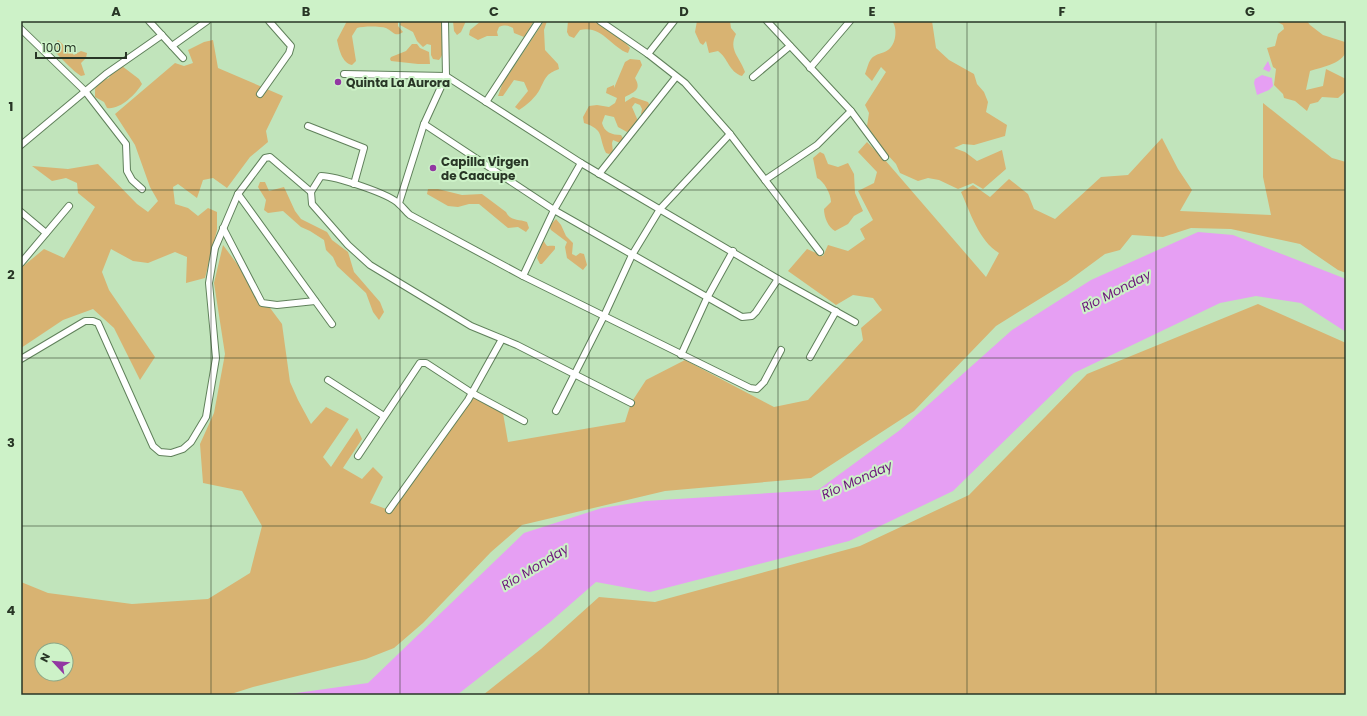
<svg xmlns="http://www.w3.org/2000/svg" width="1367" height="716" viewBox="0 0 1367 716" font-family="Poppins,sans-serif">
	<rect width="100%" height="100%" fill="#c1e4bb"/>
	<g fill="#d8b372" fill-rule="evenodd">
		<path d="M347,21H398V26L403,32C395,38 393,31 386,28C380,26 363,26 357,28L352,36L356,61L352,65C342,63 339,49 337,40Z"/>
		<path d="M401,21H444C444,25 442,30 442,34C442,45 447,50 439,60L433,59L431,55V45L427,44L423,47L417,41L413,32L400,25Z"/>
		<path d="M453,21H466L461,32L457,35L454,31Z"/>
		<path d="M481,21H534L524,37L514,33L513,28C508,25 504,25 499,27L497,32L498,36H487L478,40L469,35L470,30Z"/>
		<path d="M544,21H547L544,30L545,50L558,64L559,69C546,74 546,77 540,89C536,97 527,105 519,110L515,107L528,91L524,82L514,80L503,96H498L503,82L509,74Z"/>
		<path d="M568,21C601,21 608,22 630,48L628,53C612,48 602,25 580,30L574,38L569,36L567,32Z"/>
		<path d="M697,21H730L731,28L736,34C728,50 740,57 745,72L742,76C729,72 728,58 718,51L709,53L706,41L703,45L700,43L695,32Z"/>
		<path d="M892,21H932L936,48L949,60L974,74L977,84L984,92L988,102L986,112L1007,125L1005,136L974,145L963,144L954,148L965,152L977,161L1002,150L1006,169L983,189L973,183L958,189L939,180L928,178L918,181L900,173L896,164L873,139L872,133L867,126L869,113L865,105L886,72L881,67L872,81L865,74C867,69 868,63 871,59C876,53 883,54 888,50C896,45 898,28 892,21Z"/>
		<path d="M1276,21H1307L1310,25L1323,35L1345,42C1353,62 1323,67 1310,71L1306,90L1323,86L1326,69L1346,79V91L1338,98L1322,97L1318,102L1310,104L1307,111L1295,101L1284,98L1283,94L1274,85L1276,69L1273,67L1267,48L1275,46L1278,34L1284,29L1283,25Z"/>
		<path d="M58,40L74,55L81,51L87,53L86,58L81,63L85,75L81,76C73,71 62,59 55,52V44Z"/>
		<path d="M213,40L218,68L283,96L266,131L268,142L250,157L227,188L213,178L203,180L197,198L178,184L173,187L175,204L188,208L198,216L208,208L217,212V230L205,278L186,283L187,257L175,252L148,263L133,261L111,249L102,272L109,290L155,357L140,380L114,328L93,309L63,320L21,348V268L44,249L64,258L95,207L78,193L77,183L66,178L52,181L32,166L68,169L98,164L137,204L148,212L158,201L150,187L135,145L115,114L175,63L184,66L193,63L188,50L204,42Z"/>
		<path d="M412,44H417L420,48L429,52L430,64H418L391,61L390,59L391,57L406,51Z"/>
		<path d="M630,59L640,60L642,65L635,78C642,90 634,92 625,97V102L633,97L648,102L650,106L646,116L641,114L642,109L640,105L635,103L632,107L638,121L633,130L627,132L618,127L614,117L605,115L602,123C604,132 612,135 621,135L624,140L620,143L613,140L612,143L613,152L609,154L606,153C598,136 605,130 584,123L583,117L589,106L597,105L609,107L615,103L617,98L606,93L607,88L614,85V88L625,62Z"/>
		<path d="M122,66L139,79L142,84C135,95 120,110 107,108L104,102L95,97V89L100,82L109,78L111,73Z"/>
		<path d="M1263,103L1332,158L1346,162V273L1338,270L1300,244L1231,229L1191,228L1163,237L1132,235L1120,250L1105,254L1067,282L996,326L914,411L811,478L665,491L522,525L491,552L423,623L394,648L366,659L253,687L228,695H21V582L48,593L132,604L208,599L250,573L262,526L242,491L203,483L200,444L214,413L225,354L214,283L223,245L282,324L290,382L298,400L311,424L326,407L349,419L323,457L331,467L357,428L362,439L343,468L362,479L373,467L383,477L370,503L389,510L472,393L503,413L508,442L625,422L631,403L646,380L685,360L774,407L808,400L863,340L861,328L882,310L873,298L853,295L836,305L788,271L807,249L823,256L828,245L848,251L865,239L860,229L873,220L858,191L874,183L877,172L858,152L867,142L885,160L986,277L999,253C979,241 970,212 961,192L973,185L990,197L1009,179L1028,194L1034,209L1055,219L1101,177L1128,175L1162,138L1178,169L1192,190L1180,211L1271,215L1263,177ZM42,650H66V674H42Z"/>
		<path d="M820,152L824,154L828,164L838,167L848,163L854,174L855,193L863,211L854,216L848,224L835,231C828,227 824,217 824,209L831,202C831,194 824,181 817,178L813,158Z"/>
		<path d="M260,182H265L269,191L284,187L295,211L301,219L327,232L332,240L348,252L354,272L380,302L384,312L379,320L373,312L366,293L337,266L333,257L326,250L324,240L310,231L301,227L283,211L268,213L264,210L266,200L258,187Z"/>
		<path d="M428,189H438L462,195L482,194L506,212C510,221 519,219 527,222L529,228L526,232L518,227L508,228L479,204H469L458,207L448,206L427,194Z"/>
		<path d="M556,219L561,225L566,236L573,243L572,254L576,256L580,253L584,254L587,265L583,270L567,258L565,247L567,242L551,230L549,226Z"/>
		<path d="M543,240C549,249 545,245 555,246V249L542,264H540L537,258Z"/>
		<path d="M1258,304L1346,343V695H483L541,649L599,597L655,602L860,546L969,495L1087,374Z"/>
	</g>
	<g fill="#e69ff3">
		<path d="M1268,61L1271,69L1269,72L1263,69Z"/>
		<path d="M1262,75L1272,78L1273,86L1269,90L1257,95L1254,83L1255,79Z"/>
		<path d="M1198,232L1233,235L1346,279V332L1301,303L1256,296L1220,303L1074,373L953,491L849,541L650,592L596,582L549,623L457,695H282L368,683L524,533L602,508L646,501L818,490L900,430L1012,330L1091,280Z"/>
	</g>
	<g fill="none" stroke-linecap="round" stroke-linejoin="round">
		<g stroke="#60815b" stroke-width="8">
			<g id="minor">
				<path d="M149,21L183,58"/>
				<path d="M600,21L648,54L685,83L730,134L820,252"/>
				<path d="M767,21L851,111L885,157"/>
				<path d="M21,29L85,91L126,144L127,171L132,180L142,189"/>
				<path d="M172,46L207,21"/>
				<path d="M648,54L674,21"/>
				<path d="M810,68L850,21"/>
				<path d="M344,74L446,76L581,163L554,210L424,124"/>
				<path d="M753,77L790,46"/>
				<path d="M260,94L289,53L291,46L269,21"/>
				<path d="M486,102L539,21"/>
				<path d="M308,126L364,148L354,184"/>
				<path d="M21,145L106,74L162,35"/>
				<path d="M581,163L778,279L855,322"/>
				<path d="M599,174L676,77"/>
				<path d="M765,180L817,145L851,111"/>
				<path d="M238,194L332,324"/>
				<path d="M399,203L424,124L446,76L445,21"/>
				<path d="M21,212L46,233"/>
				<path d="M223,228L262,303L277,305L315,301"/>
				<path d="M21,263L69,206"/>
				<path d="M523,276L554,210L742,317L752,316L756,312L778,279"/>
				<path d="M681,355L707,298L733,251"/>
				<path d="M810,357L836,311"/>
				<path d="M21,359L85,321H93L98,323L153,446L160,452L171,453L183,449L191,442L206,417L216,358L209,283L215,248L238,194L265,158L270,157L311,192"/>
				<path d="M328,380L384,416"/>
				<path d="M631,403L517,345L471,326L370,265L348,245L312,204L311,192L321,176C335,176 390,194 399,204C403,207 406,212 410,215L523,276L750,388L757,389L764,382L781,350"/>
				<path d="M556,411L604,316L632,255L660,209L730,134"/>
				<path d="M358,456L420,363H426L472,393L524,421"/>
				<path d="M389,510L468,400L502,339"/>
			</g>
		</g>
		<use href="#minor" stroke="#fff" stroke-width="6"/>
	</g>
	<path fill="none" stroke="#283626" stroke-width="1" stroke-opacity="0.55" d="M211,21V695M400,21V695M589,21V695M778,21V695M967,21V695M1156,21V695M21,190H1346M21,358H1346M21,526H1346"/>
	<g fill="#9237a2" stroke="#cdf2c8" stroke-width="1.5">
		<circle cx="338" cy="82" r="4"/>
		<circle cx="433" cy="168" r="4"/>
	</g>
	<g text-anchor="middle" dominant-baseline="central" stroke-width="4" stroke-linejoin="round" paint-order="stroke">
		<g font-size="12" font-weight="bold" fill="#283626" stroke="#cdf2c8" text-anchor="start">
			<text x="346" y="82">Quinta La Aurora</text>
			<text x="441" y="161">Capilla Virgen<tspan x="441" dy="14">de Caacupe</tspan></text>
		</g>
		<g font-size="13" font-style="italic" fill="#6d167b" stroke="#cdf2c8">
			<text transform="translate(1116 291) rotate(-27)">Río Monday</text>
			<text transform="translate(857 480) rotate(-24)">Río Monday</text>
			<text transform="translate(535 567) rotate(-31)">Río Monday</text>
		</g>
	</g>
	<rect width="1367" height="716" fill="none" stroke="#cdf2c8" stroke-width="44"/>
	<g transform="translate(54 662) rotate(296)"><circle r="19" fill="#cdf2c8" stroke="#8ba787"/>
	<path d="M0-3L7 15L0 10L-7 15Z" fill="#9237a2"/>
	<text y="-6" font-size="11" font-weight="bold" text-anchor="middle" fill="#283626">N</text>
	</g>
	<path d="M36 52v6h90v-6" fill="none" stroke="#283626" stroke-width="2"/>
	<text x="42" y="52" font-size="12" fill="#283626" stroke="#cdf2c8" stroke-width="3" paint-order="stroke">100 m</text>
	<rect x="22" y="22" width="1323" height="672" fill="none" stroke="#283626" stroke-width="1.5"/>
	<g font-size="13" text-anchor="middle" font-weight="bold" fill="#283626">
		<text x="116" y="16">A</text>
		<text x="306" y="16">B</text>
		<text x="494" y="16">C</text>
		<text x="684" y="16">D</text>
		<text x="872" y="16">E</text>
		<text x="1062" y="16">F</text>
		<text x="1250" y="16">G</text>
		<text x="11" y="111">1</text>
		<text x="11" y="279">2</text>
		<text x="11" y="447">3</text>
		<text x="11" y="615">4</text>
	</g>
</svg>
